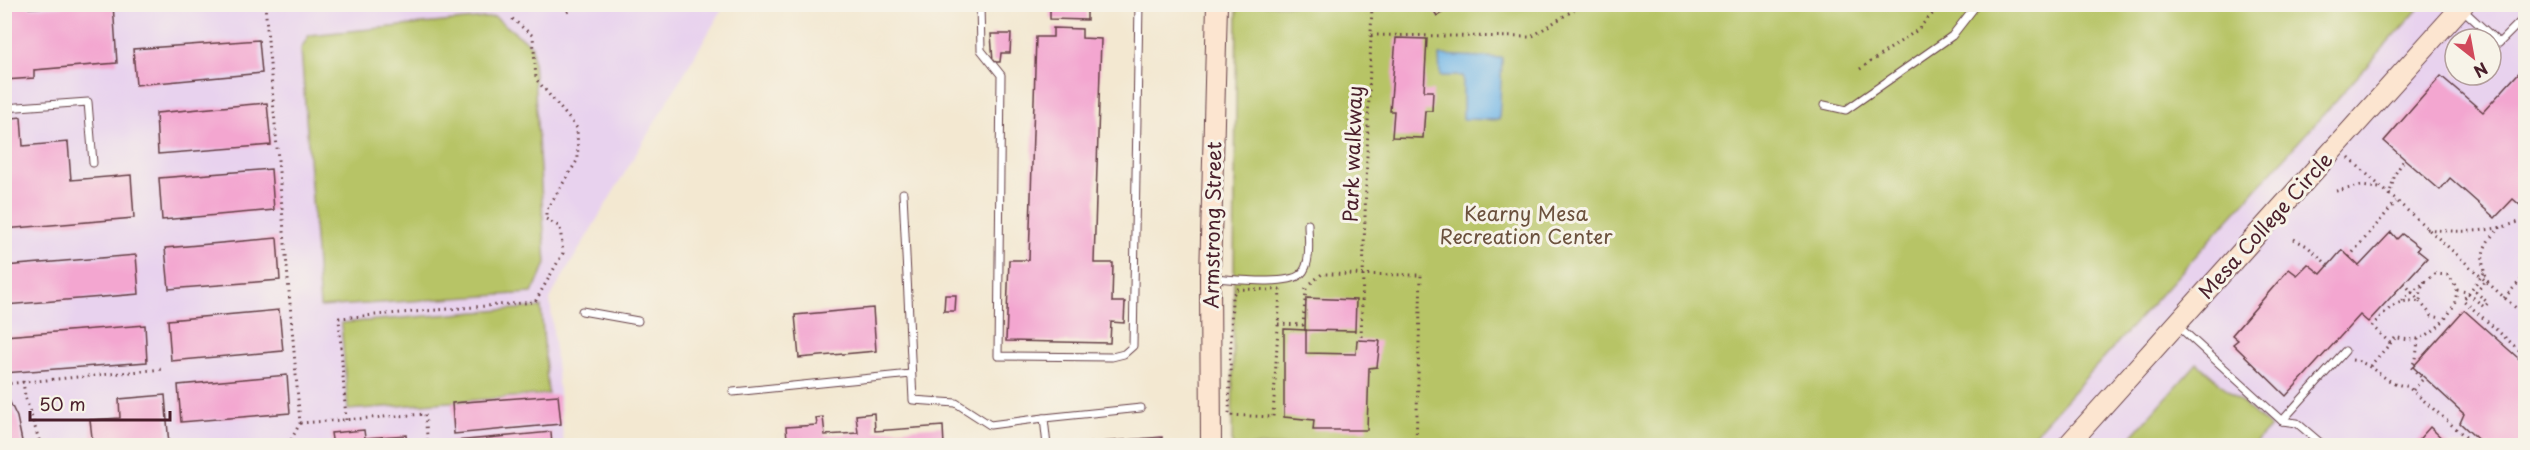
<svg xmlns="http://www.w3.org/2000/svg" width="2530" height="450" viewBox="0 0 2530 450" font-family="'Playpen Sans',sans-serif">
	<rect width="100%" height="100%" fill="#f7f3e8"/>
	<filter id="ink" filterUnits="userSpaceOnUse"><feTurbulence type="fractalNoise" baseFrequency=".0167" numOctaves="2"/><feDisplacementMap in="SourceGraphic" scale="12" xChannelSelector="R" yChannelSelector="G"/><feConvolveMatrix kernelMatrix="1 2 1 2 8 2 1 2 1" color-interpolation-filters="sRGB"/></filter>
	<filter id="wash" filterUnits="userSpaceOnUse"><feTurbulence type="fractalNoise" baseFrequency=".008" numOctaves="4" result="noise"/><feDisplacementMap in="SourceGraphic" scale="24" xChannelSelector="R" yChannelSelector="G"/><feGaussianBlur stdDeviation="1.35" result="paint"/><feColorMatrix in="noise" values="0 0 0 0 0 0 0 0 0 0 0 0 0 0 0 0 0 1.4 0 .05"/><feComposite in="paint" operator="in"/></filter>
	<g filter="url(#wash)">
		<rect width="100%" height="100%" fill="#f3e8d1"/>
		<g fill="#e8d2ee" fill-rule="evenodd">
			<path d="M4,5H725L550,298L564,446L5,445Z"/>
			<path d="M2396,5H2525V445L2003,446ZM2455,39H2491V75H2455Z"/>
		</g>
		<g fill="#b7c466" stroke="#807248" stroke-width="1.5">
			<path d="M1237,5H2422L2025,445L1232,446Z"/>
			<path d="M495,17L532,46L546,264L532,293L320,307L301,49L309,35Z"/>
			<path d="M541,307L548,394L348,410L341,323Z"/>
			<path d="M2197,363L2270,427L2253,445H2124Z"/>
		</g>
		<path fill="#70b5e6" stroke="#5d6a88" stroke-width="1.5" d="M1439,55L1502,58L1499,120L1463,119V76H1440Z"/>
		<g id="blocks">
			<g fill="#f3a6d0">
				<path d="M4,4H28L29,8L113,4L117,63L34,70V78L4,80Z"/>
				<path d="M1050,4H1087V20L1050,19Z"/>
				<path d="M1430,5H1455L1437,16Z"/>
				<path d="M1053,28L1082,29V38L1101,39L1094,263H1113L1112,302H1125L1124,323L1111,322L1110,343L1006,341L1009,260H1029L1036,37H1053Z"/>
				<path d="M991,34H1011L1010,53H1001L1000,62H993Z"/>
				<path d="M1396,38L1427,39L1424,91H1433L1432,111H1425L1423,138L1392,137L1394,111H1390Z"/>
				<path d="M259,40L262,73L136,85L133,49Z"/>
				<path d="M2526,65V201L2521,206L2513,199L2495,218L2450,178L2440,190L2384,141L2441,76L2483,112Z"/>
				<path d="M267,103L271,145L158,154L156,113Z"/>
				<path d="M21,117L23,146L68,142L71,180L131,175L134,218L4,229V119Z"/>
				<path d="M271,169L274,210L162,220L159,178Z"/>
				<path d="M2391,232L2397,239L2402,234L2419,247L2417,250L2427,258L2368,322L2360,315L2286,396L2233,344L2238,340L2232,335L2289,269L2297,275L2308,264L2321,274L2342,250L2359,266Z"/>
				<path d="M277,238L280,280L169,289L165,248Z"/>
				<path d="M136,255L139,294L5,305V266Z"/>
				<path d="M945,295H956L955,311H944Z"/>
				<path d="M1306,298L1356,300L1355,331L1305,330Z"/>
				<path d="M873,308L876,351L799,358L795,315Z"/>
				<path d="M279,310L283,351L171,361L168,320Z"/>
				<path d="M2464,310L2526,365V446H2485L2460,423L2464,414L2413,367Z"/>
				<path d="M145,325L147,362L4,373V336Z"/>
				<path d="M1284,329L1306,330V353L1356,354L1357,340L1380,341L1377,367L1369,368L1367,430H1313L1314,420L1284,417Z"/>
				<path d="M287,375L290,413L181,422L178,385Z"/>
				<path d="M165,395L169,446H93L90,420L120,418L119,399Z"/>
				<path d="M558,395L561,424L454,434L452,403Z"/>
				<path d="M7,396L17,417L23,446H4V398Z"/>
				<path d="M874,413L875,431L943,426L944,446H790V439H787L786,427L817,425L816,418L823,417L825,435L858,433L856,415Z"/>
				<path d="M2430,427L2450,446H2413Z"/>
				<path d="M364,430L365,438L406,435L407,446H333L331,433Z"/>
				<path d="M551,432L552,446H445V442Z"/>
				<path d="M1162,437V446H1074V444Z"/>
			</g>
		</g>
	</g>
	<g filter="url(#ink)">
		<use href="#blocks" fill-opacity="0" stroke="#633d44" stroke-width="1.5"/>
		<g fill="none" stroke-linecap="round" stroke-linejoin="round">
			<g stroke="#633d44" stroke-width="9">
				<g id="lane">
					<path d="M980,4L981,50L1001,75L998,356L1112,357L1124,354L1133,346L1139,4"/>
					<path d="M2461,8L2499,43L2526,16"/>
					<path d="M1824,105L1846,110L1952,36L1977,4"/>
					<path d="M4,108L88,102L93,163"/>
					<path d="M903,193L913,400L956,403L990,425L1044,418"/>
					<path d="M1213,278C1232,279 1288,286 1301,274C1312,264 1308,237 1308,224"/>
					<path d="M582,311L638,321"/>
					<path d="M2177,325L2282,421L2297,423L2324,446"/>
					<path d="M733,392L911,374"/>
					<path d="M2282,421L2345,351"/>
					<path d="M1047,446L1044,418L1141,408"/>
				</g>
			</g>
			<g stroke="#633d44" stroke-width="22">
				<g id="secondary">
					<path d="M1211,446L1210,278L1217,4"/>
					<path d="M2067,446L2464,4"/>
				</g>
			</g>
			<g stroke="#633d44" stroke-width="3" stroke-dasharray="1.5 4.5" stroke-linecap="butt">
				<path d="M265,4L300,423L288,446"/>
				<path d="M567,12L581,4"/>
				<path d="M1371,35L1531,37L1583,4"/>
				<path d="M1860,69L1916,31L1942,4"/>
				<path d="M2349,158L2526,317"/>
				<path d="M2336,191L2361,186L2379,188"/>
				<path d="M2389,196L2395,174L2404,160"/>
				<path d="M2427,229C2460,233 2494,233 2526,219"/>
				<path d="M2294,239L2307,246L2328,265"/>
				<path d="M2349,257L2396,202"/>
				<path d="M2484,273L2463,300L2526,356"/>
				<path d="M2488,282C2478,259 2482,243 2501,227"/>
				<path d="M1311,283L1322,274L1421,275L1416,446"/>
				<path d="M2404,283L2432,316L2441,318"/>
				<path d="M1237,289L1280,290L1273,417L1229,415L1232,296Z"/>
				<path d="M2457,290L2467,292L2484,307L2488,303L2476,292L2486,281"/>
				<path d="M2504,298L2521,280"/>
				<path d="M1278,324L1303,325L1306,288H1304"/>
				<path d="M1361,337L1372,4"/>
				<path d="M2390,343L2372,326C2386,310 2398,297 2420,302L2421,289L2426,279"/>
				<path d="M2352,360C2374,363 2385,385 2407,386L2476,446"/>
				<path d="M2370,366L2396,337C2404,340 2415,341 2423,337C2443,327 2471,294 2447,275L2435,274L2400,302"/>
				<path d="M23,381L25,396L41,446"/>
				<path d="M4,384L163,369"/>
				<path d="M2413,390L2423,379L2411,367L2416,359L2418,339"/>
				<path d="M346,420L339,318L535,302L563,253L560,227L546,219V211L578,159L577,128L536,79L533,36L510,17"/>
				<path d="M300,423L425,414L428,446"/>
			</g>
			<use href="#lane" stroke="#fff" stroke-width="7"/>
			<use href="#secondary" stroke="#fce5d0" stroke-width="20"/>
		</g>
	</g>
	<g text-anchor="middle" dominant-baseline="central" stroke-width="6" stroke-linejoin="round" paint-order="stroke">
		<g font-size="20" fill="#4a1f2b" stroke="#f7f3e8">
			<text transform="translate(1352 154) rotate(-88)">Park walkway</text>
			<text transform="translate(1212 225) rotate(-89)">Armstrong Street</text>
			<text transform="translate(2265 225) rotate(-48)">Mesa College Circle</text>
		</g>
		<g font-size="20" fill="#6b513d" stroke="#f7f3e8">
			<text x="1526" y="213">Kearny Mesa<tspan x="1526" dy="23">Recreation Center</tspan></text>
		</g>
	</g>
	<rect width="2530" height="450" fill="none" stroke="#f7f3e8" stroke-width="24"/>
	<g transform="translate(2473 57) rotate(149)"><circle r="28" fill="#f7f3e8" stroke="#b29e9c" stroke-width="1.5"/>
	<path d="M0-4.5L10 22L0 15L-10 22Z" fill="#d1495b"/>
	<text y="-9" font-size="16" font-weight="bold" text-anchor="middle" fill="#4a1f2b">N</text>
	</g>
	<path d="M30 411v9h140v-9" fill="none" stroke="#4a1f2b" stroke-width="3"/>
	<text x="39" y="411" font-size="18" fill="#4a1f2b" stroke="#f7f3e8" stroke-width="4.5" paint-order="stroke">50 m</text>
</svg>
